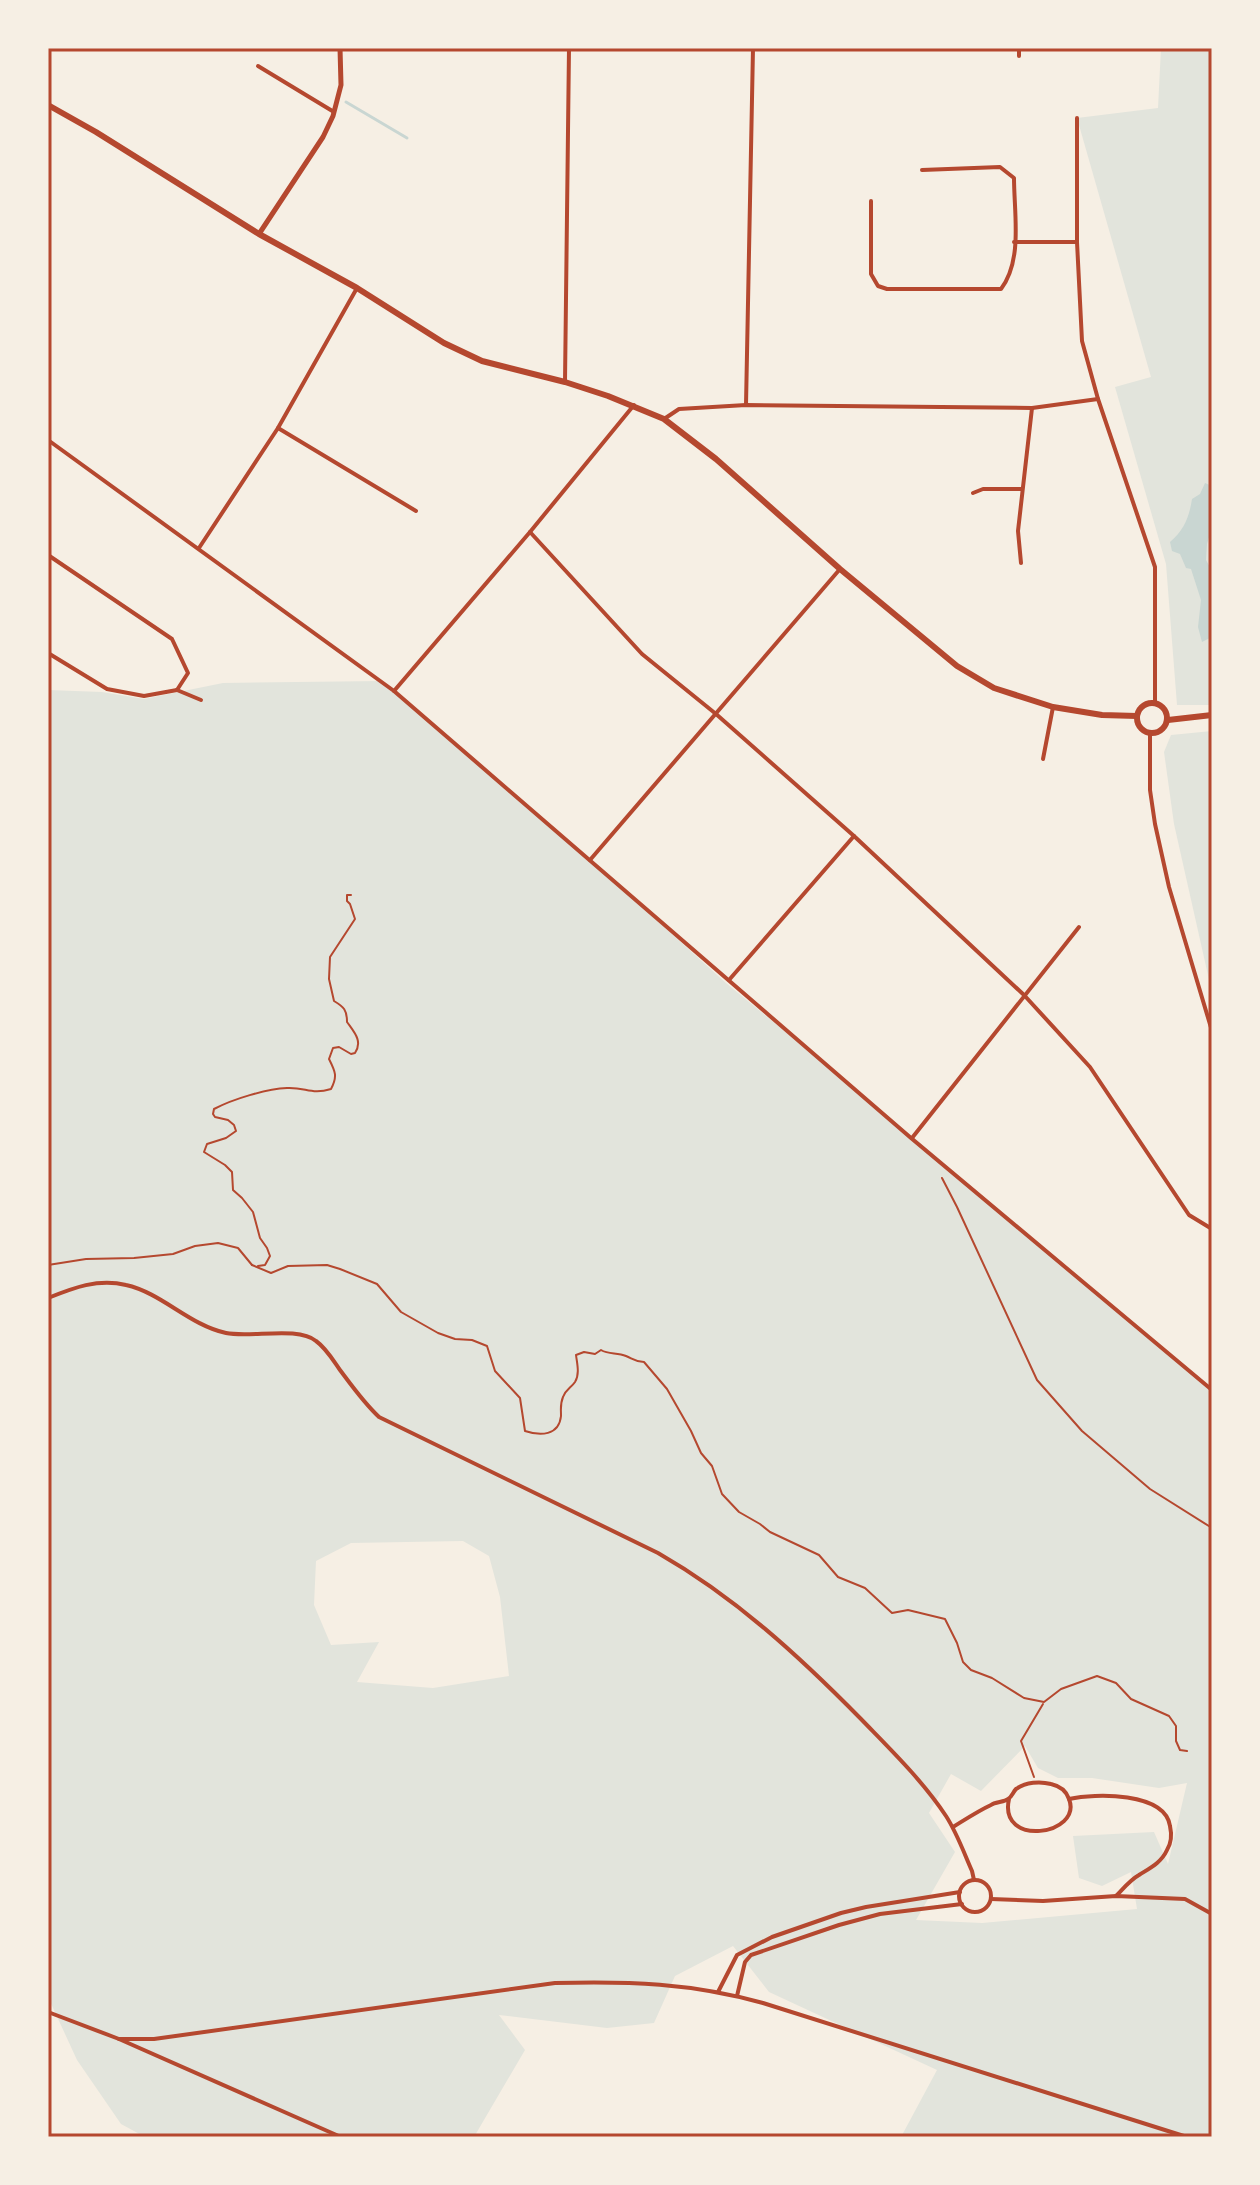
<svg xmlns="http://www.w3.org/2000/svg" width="1260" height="2185" viewBox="0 0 1260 2185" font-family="Raleway,sans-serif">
	<rect width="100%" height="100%" fill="#f6efe4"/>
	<g fill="#e2e4dc" fill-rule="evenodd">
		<path d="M1161,48H1212V705H1177L1166,564L1115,387L1151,377L1077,118L1158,108Z"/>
		<path d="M382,681L590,860L726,983L918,1141L1212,1390V2137H901L937,2070L769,1992L733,1946L675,1976L654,2023L607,2028L499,2015L525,2050L474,2137H145L121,2124L77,2060L48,1997V690L102,692L144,699L223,683ZM463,1541L489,1556L500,1597L509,1676L433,1688L357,1682L379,1642L331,1645L314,1605L316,1561L351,1543ZM1025,1746L1038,1768L1058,1778H1092L1159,1788L1187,1783L1168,1864L1154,1832L1073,1836L1079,1878L1102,1886L1131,1872L1137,1909L982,1923L916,1920L955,1852L929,1813L951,1774L981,1791Z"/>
		<path d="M1212,731V993L1174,824L1164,752L1171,735Z"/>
	</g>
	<path fill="#c9d6d2" d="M1205,483L1212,486L1210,516L1212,527L1207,544L1206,560L1212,571V637L1202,642L1198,627L1201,600L1191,569L1186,568L1180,554L1172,551L1170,542C1184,530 1189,518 1192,499L1200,494Z"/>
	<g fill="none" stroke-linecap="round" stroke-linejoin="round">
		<path stroke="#c9d6d2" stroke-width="3" d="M346,102L407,138"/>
		<g stroke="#b5482f" stroke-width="2">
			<path d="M942,1178L957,1207L1037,1380L1082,1431L1150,1489L1212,1528"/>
			<path d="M48,1265L86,1259L134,1258L173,1254L195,1246L218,1243L238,1248L252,1265"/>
			<path d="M252,1265L271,1273L288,1266L327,1265L340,1269L377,1284L401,1312L438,1333L455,1339L472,1340L487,1346L495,1371L520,1398L525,1431C540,1436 559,1436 561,1416C561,1408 560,1404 563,1397C566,1389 571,1388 575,1382C580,1374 577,1363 576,1355L584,1352L595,1354L601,1350C609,1355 617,1352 626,1356C633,1359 635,1362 644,1362L667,1389L691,1431L701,1453L712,1466L722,1494L739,1512L760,1524L770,1532L819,1555L838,1577L865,1588L892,1613L908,1610L945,1619L957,1643L963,1662L971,1670L992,1678L1024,1698L1044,1702L1061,1689L1097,1676L1116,1683L1131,1699L1169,1716L1176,1726V1741L1180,1750L1187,1751"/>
			<path d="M258,1266L265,1265L270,1256L267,1248L260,1238L253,1212L242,1198L233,1190L232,1172L225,1165L204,1152L207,1144L226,1138L236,1131L234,1125L228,1120L215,1117L213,1114L214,1109C233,1099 266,1089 287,1088C306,1087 311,1095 331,1089C338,1076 335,1071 329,1059L333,1048L339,1047L351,1054L355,1053C363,1041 354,1032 347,1022C347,1010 344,1007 334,1001L329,979L330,957L355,919L350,904L347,901V895H351"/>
			<path d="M1034,1777L1021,1741L1043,1704"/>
		</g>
		<g stroke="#b5482f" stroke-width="4">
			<path d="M1019,56V48"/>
			<path d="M258,66L334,112"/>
			<path d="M1077,118V242L1082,341L1098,399L1155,567V703"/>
			<path d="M871,201V274L878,286L887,289H1001C1023,260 1014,213 1014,178L1000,167L922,170"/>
			<path d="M1014,242H1076"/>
			<path d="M565,382L569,48"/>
			<path d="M746,405L753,48"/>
			<path d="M664,419L679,409L746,405L1032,408L1098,399"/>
			<path d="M278,428L416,511"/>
			<path d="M48,440L394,691L911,1138L1212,1390"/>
			<path d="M973,493L983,489H1022"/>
			<path d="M530,532L642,654L716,714L854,836L1024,995L1090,1067L1189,1215L1212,1229"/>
			<path d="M199,548L278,428L357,288"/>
			<path d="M48,555L172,639L188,673L177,690"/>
			<path d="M1021,563L1018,531L1032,408"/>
			<path d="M48,653L107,689L144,696L177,690"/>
			<path d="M177,690L201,700"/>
			<path d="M394,691L530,532L634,405"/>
			<path d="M1150,733V790L1155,824L1169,887L1212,1031"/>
			<path d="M1043,759L1053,707"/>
			<path d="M590,860L840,569"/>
			<path d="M729,980L854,836"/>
			<path d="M912,1138L1079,927"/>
			<path d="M48,1298C73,1288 98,1278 126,1285C162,1293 189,1325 226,1333C251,1338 298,1326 316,1341C326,1348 333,1360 340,1370C352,1386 364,1403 379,1417L658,1553C735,1597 799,1656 861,1719C891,1750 922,1780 946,1816C957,1833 964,1853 972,1871L974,1880"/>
			<path d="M1069,1799C1095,1793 1165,1792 1170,1826C1172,1835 1172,1842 1167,1850C1161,1863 1150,1868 1139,1875C1130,1880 1123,1889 1116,1896"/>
			<path d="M953,1827C966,1819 978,1811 991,1805C995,1802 1005,1802 1008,1799C1012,1797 1013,1792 1016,1789C1026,1782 1040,1781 1051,1784C1060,1786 1066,1790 1069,1799C1083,1835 998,1848 1009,1799"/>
			<circle cx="975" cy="1896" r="16"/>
			<path d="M991,1899L1043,1901L1116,1896L1185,1899L1212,1914"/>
			<path d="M718,1992L737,1955L772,1937L841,1913L866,1907L960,1892"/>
			<path d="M737,1996L745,1962L751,1955L839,1925L880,1914L962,1904"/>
			<path d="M48,2012L119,2039L341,2137"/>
			<path d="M119,2039H154L555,1983C629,1981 691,1983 763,2003L1187,2137"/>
		</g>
		<path stroke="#b5482f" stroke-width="5" d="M259,234L323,137L333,116L341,85L340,48"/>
		<g stroke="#b5482f" stroke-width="6">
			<path d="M48,105L96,132L259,234L357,288L444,343L482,361L565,382L608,396L664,419L716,459L840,569L957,666L994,688L1053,707L1102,715L1137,716"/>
			<circle cx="1152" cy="718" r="15"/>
			<path d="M1168,720L1212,715"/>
		</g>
	</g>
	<rect width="1260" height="2185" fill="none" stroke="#f6efe4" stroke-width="100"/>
	<rect x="50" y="50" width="1160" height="2085" fill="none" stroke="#b5482f" stroke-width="3"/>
</svg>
